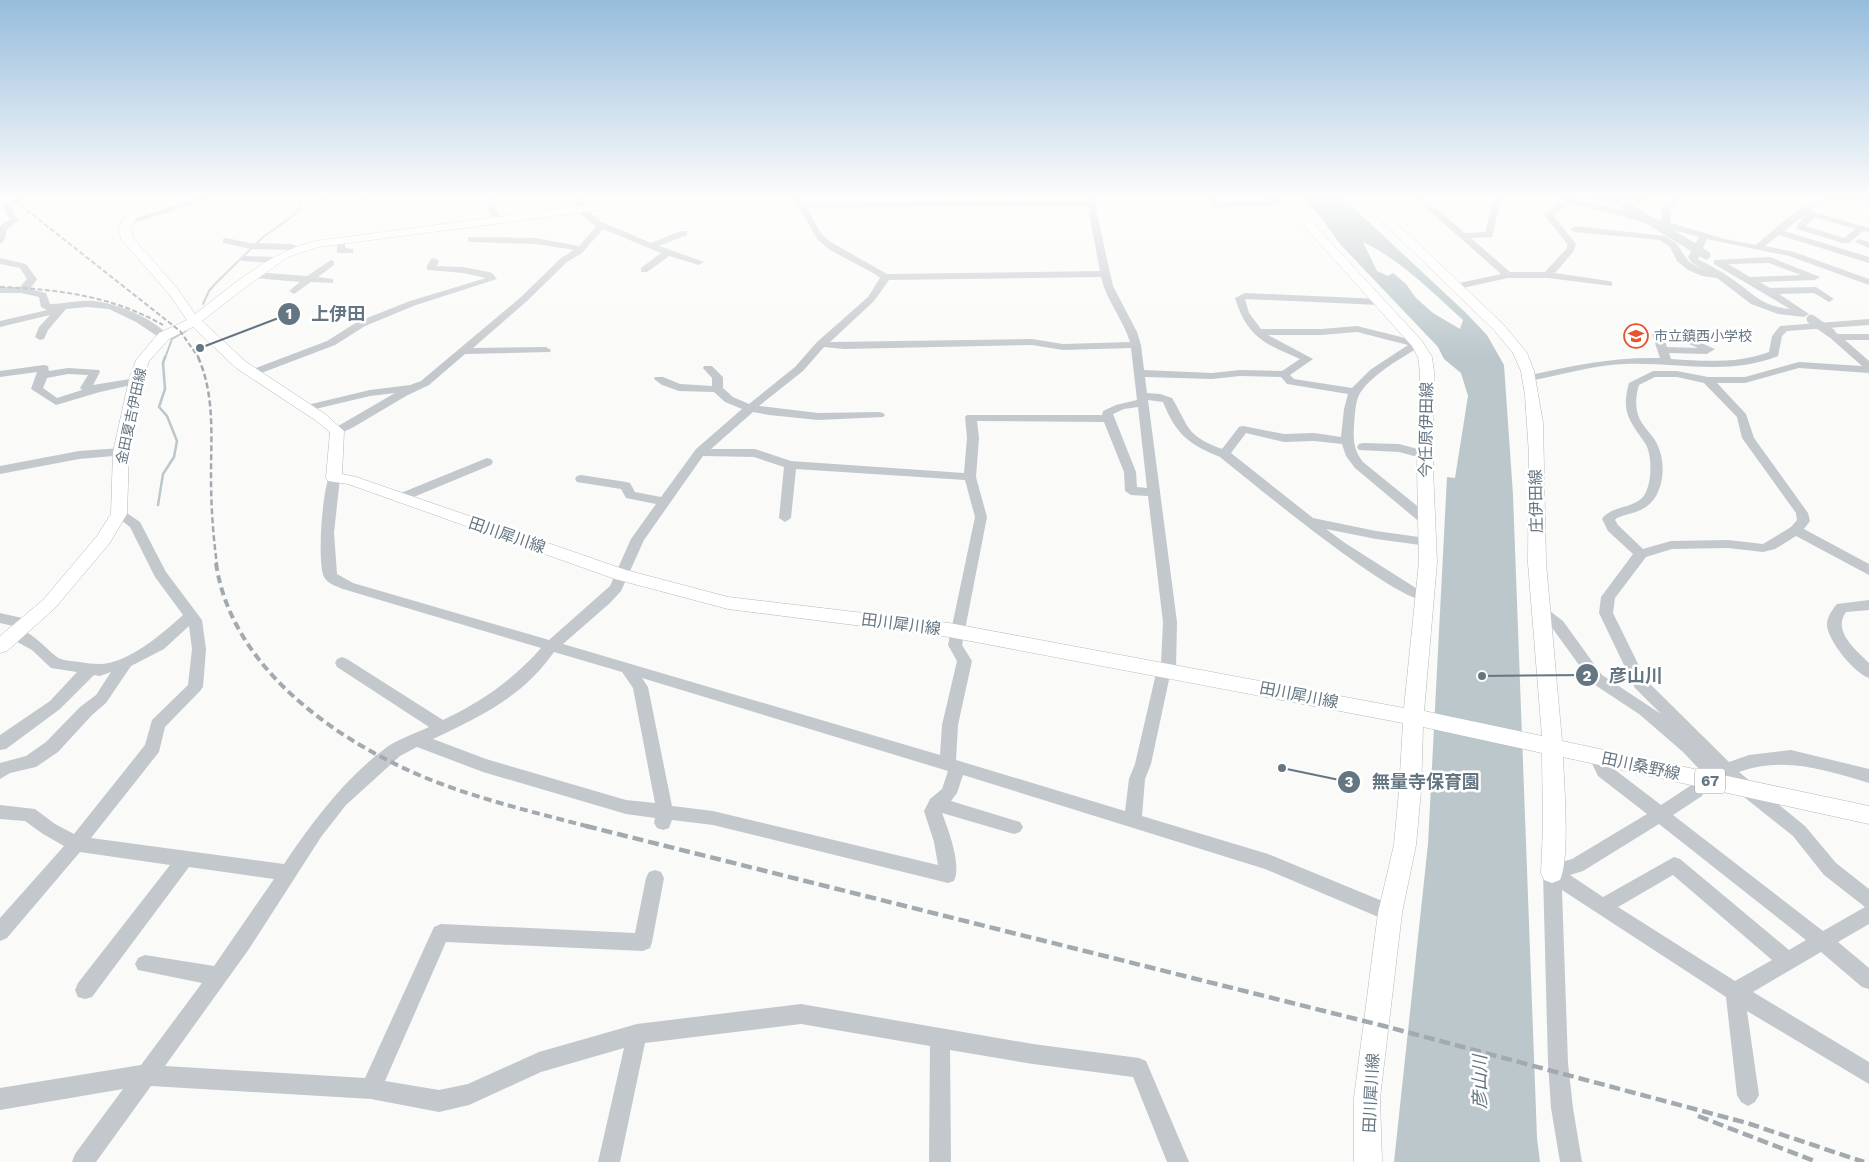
<svg xmlns="http://www.w3.org/2000/svg" width="1869" height="1162" viewBox="0 0 1869 1162" font-family="'Work Sans','Noto Sans JP',sans-serif">
	<rect width="100%" height="100%" fill="#fafaf8"/>
	<path fill="#dadfd7" d="M1572,196H1646L1649,200L1646,203C1623,207 1594,203 1572,196Z"/>
	<path fill="#bbc7cb" fill-rule="evenodd" d="M1300,196H1341L1465,312L1487,335L1504,365L1513,495L1537,1138L1540,1162H1394L1428,844L1447,477L1455,478L1468,396L1461,373L1444,359L1438,347L1340,244L1320,216ZM1363,242C1401,260 1432,292 1463,320L1460,329L1433,313L1416,298L1406,284L1393,273L1388,276L1377,271Z"/>
	<g fill="none" stroke-linecap="round" stroke-linejoin="round">
		<g stroke="#bbc7cb" stroke-width="2">
			<path d="M315,196L334,201"/>
			<path d="M203,304L209,291L215,284L263,237L294,215L300,207V201L307,196"/>
			<path d="M165,358L172,339L186,331"/>
		</g>
		<path stroke="#bbc7cb" stroke-width="2.5" d="M158,505L163,474L174,457L177,441L167,416L159,407L165,389L163,363L165,357"/>
		<g stroke="#b5babe" stroke-width="1">
			<path id="major" d="M136,196H146L131,228L133,238L177,288L195,314C233,285 269,252 316,241L656,196H689L684,199L318,247L288,257L251,283L202,321L246,362L325,414L344,431L342,474L356,477L626,570L728,597L949,623L1404,708L1419,562L1417,469L1420,372L1418,357L1412,346L1277,196H1288L1422,341L1432,357L1434,372L1433,469L1437,562L1424,711L1542,736L1528,563L1529,454L1525,395L1521,371L1513,353L1494,330L1356,196H1368L1503,324L1527,353L1534,371L1543,423L1546,563L1562,741L1869,806V824L1563,757C1564,784 1570,859 1560,880L1552,883L1544,880L1541,873L1543,827L1542,753L1423,727L1421,791L1416,845L1402,913L1380,1098L1382,1162H1354V1098L1378,913L1394,845L1399,791L1403,723L949,637L728,609L615,579L348,484L328,481L326,478L330,432L315,420L236,368L193,327L169,339L149,361L143,380L129,452L127,514L109,544L55,608L7,651L0,653V636L43,600L97,536L111,514L113,452L129,380L136,360L159,333L187,320L169,294L121,239L119,228Z"/>
		</g>
		<g fill="#c3c8cc" fill-rule="evenodd">
			<path d="M20,196H31L12,206V211L19,220L7,229L4,241L0,244V226L10,219L4,211V205Z"/>
			<path d="M205,196H219L131,224L124,222Z"/>
			<path d="M339,196H386L366,200Z"/>
			<path d="M483,196H491L501,220L500,222L493,220Z"/>
			<path d="M580,196H588L584,208L602,222L651,243L681,231H687V235L659,246L704,262L699,265L669,256L647,272H641V268L661,253L603,229L582,253L567,262L527,301L473,348L546,347L551,350L550,352L465,354L429,385L406,396L352,428L341,433H333L331,431L333,429L395,393L370,396L307,411L303,410L301,408L303,406L370,390L410,385L421,381L521,297L561,258L574,250L536,244L471,242L468,241V237L536,238L579,246L596,227L576,209Z"/>
			<path d="M792,196H800L805,203L1090,200L1091,196H1099L1096,209L1113,286L1137,332L1141,345L1144,370L1212,373L1240,370L1282,371L1300,359C1265,344 1247,337 1235,298L1245,293L1379,299L1384,302L1379,305L1245,299L1249,313L1261,329H1321L1357,326L1421,342L1422,344L1421,346C1403,357 1369,376 1359,395C1355,404 1355,415 1354,426C1353,440 1354,451 1363,462L1432,518L1433,521L1432,524H1422L1355,468L1346,456L1342,444L1314,441L1284,442L1246,433L1231,453L1313,518L1376,531L1433,539L1435,542L1428,546L1376,539L1326,529L1345,543L1419,590L1431,595L1433,598L1431,601C1403,609 1249,480 1220,457C1188,444 1176,434 1163,402L1148,400L1177,622L1176,670L1170,675L1151,764L1145,779L1142,816L1268,854L1397,907L1399,913L1397,919L1390,921L1383,919L1265,869L963,775L957,793L951,801L1020,822L1023,827L1020,832L1014,834L942,813C948,829 962,865 954,881L948,883L713,825L672,820L669,828L663,830L657,828L654,823L655,818L626,814L483,772L417,747L400,756L346,805L321,837L249,949L165,1066L365,1078L434,927L441,924L635,933L646,878L649,872L655,870L661,872L664,878L652,942L650,948L643,951L446,942L385,1081L439,1090L468,1084L539,1052L637,1024L801,1004L1033,1044L1139,1058L1146,1061L1189,1162H1167L1133,1077L1033,1064L950,1050L951,1162H929L930,1046L801,1024L645,1043L620,1162H598L624,1048L541,1072L469,1105L439,1112L371,1099L151,1086L96,1162H72L75,1154L123,1089L0,1110V1088L141,1065L202,983L138,970L135,964L138,958L145,955L214,966L274,879L189,867L92,997L85,999L78,997L75,990L78,983L170,865L80,852L7,938L0,941V918L64,846L43,834L25,821L0,819V805L35,809L55,824L74,834L145,745L152,720L188,685L192,649L189,626L164,649L131,666L106,703L92,715L58,752L36,767L10,773L0,779V763L26,756L46,742L80,707L96,695L111,672L100,676L94,675L60,709L6,749L0,750V735L50,701L77,672L51,668L32,650L10,638L8,634L10,630C30,624 48,654 61,659C66,661 74,661 80,662C86,663 93,664 99,664C128,664 163,633 183,615L155,577L130,527L113,514L114,511H124L140,522L166,572L202,620L206,649L203,687L200,691L165,727L159,752L91,838L284,864C313,821 344,779 387,747C399,739 416,733 429,727L337,667L335,663L337,659L342,657L347,659L443,720C481,702 513,680 541,648L343,589C336,586 328,584 324,577C317,563 322,489 330,475H338L340,478L334,533L337,574L353,583L549,640L610,586L631,539L656,504L626,498L621,489L577,482L575,479L577,476L581,475L626,482L630,483L635,492L661,497L696,449L742,409L725,402L714,392L679,391L662,385L654,379L655,377H663L680,384L712,386V378L703,368L704,366H712L723,377V388L733,397L749,404L795,367L817,342L868,297L880,278L875,274L830,250L818,240ZM1089,205L1088,209L1100,271L887,274L829,241L820,232L807,208ZM1101,277C1106,300 1123,319 1130,342L1063,344L1032,339L830,342L874,301L889,280ZM1357,332L1408,345L1370,370L1352,388L1294,379L1290,375L1313,359L1268,335H1321ZM1032,345L1063,350L1131,348L1137,400L1116,405L1103,411L1102,415H967L965,417L967,438L964,473L791,461L755,449H711L753,412L769,415L818,420L883,417L885,415L883,413L879,412L818,413L759,406L803,371L824,347L844,349ZM1240,376L1281,377L1287,384L1348,394L1344,409L1341,437L1314,433L1284,434L1243,426L1239,427L1222,449C1185,435 1190,428 1172,398L1160,394L1147,393L1145,377L1212,379ZM1138,407L1147,488L1137,487L1136,472L1113,414L1124,409ZM977,421L1104,422L1124,472L1125,491L1131,495L1148,496L1163,622L1161,664L1157,669L1135,764L1129,779L1125,811L956,760L958,725L972,661L962,645L987,517L976,477L979,438ZM703,456L754,457L784,467L779,518L785,522L791,518L796,469L965,480L975,517L948,645L957,661L942,725L940,755L563,644L610,603L621,591L644,540ZM554,652L622,672L633,688L655,803L626,800L486,759L433,739C468,722 506,705 534,676C541,669 548,660 554,652ZM642,678L948,771L942,789L930,799L924,811L934,842L938,865L713,811L672,806L648,687Z"/>
			<path d="M1206,196H1214L1218,202L1286,198L1290,201L1286,204L1215,208L1212,207Z"/>
			<path d="M1413,196H1422L1465,233L1485,232L1494,196H1502L1492,237L1471,238L1510,272H1545L1567,248V244L1544,214L1564,201L1552,196H1567L1662,220V209C1670,199 1675,196 1688,196L1675,204L1670,209L1671,223L1725,239L1756,245C1771,232 1802,203 1822,199C1837,196 1854,198 1869,197V203H1824L1810,211L1869,228V232L1863,231L1849,243H1843L1797,229L1796,227L1805,215L1784,231L1869,257V263L1779,235L1765,246L1794,252L1869,279V285L1789,256L1707,239L1698,259C1709,265 1721,271 1732,279C1754,294 1761,306 1790,309L1714,264V260L1770,257L1820,277L1815,280L1760,282L1770,288L1816,287L1834,299L1829,302L1814,293L1779,294L1809,314L1804,317L1778,314L1751,304L1717,278L1702,276L1688,270L1677,261L1670,247L1660,240L1574,232L1570,229L1574,226L1665,236L1677,244L1689,262L1706,271L1691,262L1688,257L1699,237L1572,203L1553,215L1576,244L1574,251L1555,273L1609,281L1612,282V286L1548,278H1508L1458,289L1453,286L1455,284L1501,274ZM1814,217L1855,229L1844,238L1806,226ZM1769,263L1801,275L1750,277L1728,264Z"/>
			<path d="M1606,196H1616L1625,203L1618,205Z"/>
			<path d="M341,237L345,240V248L353,249V253H337V240Z"/>
			<path d="M226,238L251,243L292,244L303,249L298,252L291,250L251,249L223,243V239Z"/>
			<path d="M1859,239L1869,242V248L1855,242Z"/>
			<path d="M245,256L277,257L282,260L277,263L242,261L240,259Z"/>
			<path d="M0,258L26,264L37,279L30,289L46,293L50,304C64,304 79,300 93,301C117,303 153,318 169,336L168,338H160L136,322L109,309L87,307L66,309L48,330L44,339L40,340L35,337L39,327L50,315L0,327V321L47,310L41,307L39,297L21,293H0V287H20L27,279L20,268L0,264Z"/>
			<path d="M434,258L439,261L437,266L463,267L489,272L492,273L497,279L416,305L365,326L335,345L256,375L252,376L247,373L248,371L327,341L357,322L410,301L486,278L463,273L428,270L426,268L431,259Z"/>
			<path d="M331,260L334,261V265L318,277L333,279V283L311,282L294,294L289,291L300,282L253,278L248,275L253,272L307,276Z"/>
			<path d="M1869,319V325L1787,331L1782,336L1778,356C1729,376 1676,362 1625,364C1593,365 1561,375 1530,381L1525,378L1530,375C1575,365 1614,357 1660,358L1652,334L1653,332L1669,329L1715,349L1707,354L1669,353L1671,359C1703,361 1738,364 1769,352L1772,336L1780,326ZM1668,335L1698,348L1667,347L1663,336Z"/>
			<path d="M1831,330L1838,334H1869V340H1845L1869,361V373L1799,368L1745,383H1717L1746,414L1754,438L1808,513L1810,521L1804,529L1869,564V575L1796,536L1775,549L1763,552L1728,548L1672,549L1646,557L1615,598L1613,613L1646,680L1729,762L1749,755L1791,750L1869,769V783C1824,770 1785,756 1739,772L1805,826L1836,863L1869,889V924L1838,942L1869,968V989L1862,987L1821,952L1753,992L1869,1062V1084L1747,1011L1759,1095L1755,1102L1748,1106L1741,1102L1737,1095L1726,997L1562,890L1568,1063L1573,1108L1582,1162H1560L1551,1108L1548,1063L1543,873L1546,867L1572,859L1647,814L1598,776L1589,757L1591,752L1597,750L1603,752L1610,766L1661,805L1690,786L1695,774L1701,772L1707,774L1709,779L1702,796L1673,815L1823,931L1865,907L1824,875L1793,836L1739,793L1722,776L1699,769L1683,752L1639,714L1592,683L1553,629L1534,612L1536,608H1546L1563,621L1602,675L1661,714L1635,688L1599,613L1601,597L1633,554L1608,531L1602,519C1612,504 1638,510 1646,492C1652,480 1652,453 1645,443C1629,420 1621,412 1629,383L1653,371H1677L1708,377H1745L1799,362L1862,366L1827,335L1826,333ZM1655,377H1677L1704,383L1737,417L1742,438L1796,513L1797,520L1791,527L1763,544L1728,540L1671,541L1643,549L1618,525L1615,520L1617,518C1626,514 1637,513 1646,507C1664,495 1667,463 1657,444C1652,433 1642,427 1638,415C1635,405 1636,395 1639,385ZM1659,824L1806,940L1789,950L1680,859L1674,857L1603,897L1570,875L1583,871ZM1673,875L1772,960L1735,981L1618,907Z"/>
			<path d="M44,365L48,366L49,371L68,368L99,370L100,372L93,385L136,378L141,381L140,383L100,392L56,405L31,389L37,372L0,377V371ZM68,374L88,375L80,388L82,390L57,398L43,388L47,378Z"/>
			<path d="M1363,443L1399,444L1429,452L1431,455L1425,459L1399,452L1359,450L1357,447L1359,444Z"/>
			<path d="M121,448L127,452L125,455L79,459L0,474V466L79,451Z"/>
			<path d="M487,458L491,459L493,462L491,465L404,501H396L394,498L396,495Z"/>
			<path d="M1869,600V610L1846,612C1832,631 1856,650 1869,663V678C1854,673 1828,641 1827,625C1827,617 1832,610 1837,604Z"/>
			<path d="M0,613L31,620L33,624L31,628L26,629L0,623Z"/>
		</g>
		<use href="#major" fill="#fff" fill-rule="evenodd"/>
		<g stroke="#a2aab0" stroke-width="2" stroke-dasharray="5 2.5" stroke-linecap="butt">
			<path d="M9,196L180,331L199,358"/>
			<path d="M0,287C58,289 112,296 163,325"/>
		</g>
		<path stroke="#a2aab0" stroke-width="2.5" stroke-dasharray="6 3" stroke-linecap="butt" d="M198,357C215,395 211,436 211,476C211,506 213,535 217,565"/>
		<path stroke="#a2aab0" stroke-width="4" stroke-dasharray="8 4.5" stroke-linecap="butt" d="M216,563C231,669 339,743 431,780C482,800 537,813 590,827"/>
		<g stroke="#a2aab0" stroke-width="4.5" stroke-dasharray="11 5" stroke-linecap="butt">
			<path d="M586,826L1384,1026L1747,1123L1864,1162"/>
			<path d="M1698,1116L1817,1162"/>
		</g>
		<g stroke="#c3c8cc" stroke-width="9">
			<path d="M1621,203L1706,255"/>
			<path d="M1811,319L1831,333"/>
		</g>
	</g>
	<linearGradient id="sky" x2="0" y2="1"><stop stop-color="#96bcdc"/><stop offset="0.55" stop-color="#fdfdfc"/><stop offset="1" stop-color="#fdfdfc" stop-opacity="0"/></linearGradient>
	<rect width="1869" height="359" fill="url(#sky)"/>
	<defs>
		<g id="school-ring" transform="scale(1.25)"><circle r="9.5" fill="#fff" stroke="#e4572e" stroke-width="1.5"/><path d="M0-5L7-2L0 1L-7-2ZM-4 1L0 2.5L4 1V4Q0 6-4 4Z" fill="#e4572e"/></g>
	</defs>
	<g fill-rule="evenodd">
		<use href="#school-ring" x="1636" y="336"/>
	</g>
	<g text-anchor="middle" dominant-baseline="central" stroke-width="5" stroke-linejoin="round" paint-order="stroke">
		<g font-size="14" fill="#657683" stroke="#fff" text-anchor="start">
			<text x="1654" y="336">市立鎮西小学校</text>
		</g>
		<g font-size="14" fill="#657683" stroke="#fff">
			<text transform="translate(131 416) rotate(-78)">金田夏吉伊田線</text>
		</g>
		<rect fill="#fff" stroke="#939fa8" stroke-width="1" x="1695" y="768.5" width="30" height="25" rx="4"/>
		<g font-size="15" font-weight="bold" fill="#657683">
			<text x="1710" y="781">67</text>
		</g>
		<g font-size="16" fill="#657683" stroke="#fff">
			<text transform="translate(1426 430) rotate(-89)">今任原伊田線</text>
			<text transform="translate(1536 501) rotate(-91)">庄伊田線</text>
			<text transform="translate(507 535) rotate(19)">田川犀川線</text>
			<text transform="translate(901 624) rotate(7)">田川犀川線</text>
			<text transform="translate(1299 695) rotate(11)">田川犀川線</text>
			<text transform="translate(1641 766) rotate(12)">田川桑野線</text>
			<text transform="translate(1371 1093) rotate(-87)">田川犀川線</text>
		</g>
		<g font-size="18" font-style="italic" fill="#60757c" stroke="#fff">
			<text transform="translate(1479 1082) rotate(-90)">彦山川</text>
		</g>
	</g>
	<path fill="none" stroke="#657683" stroke-width="2" d="M200 348L289 314M1482 676L1587 675M1282 768L1349 782"/>
	<g fill="#657683" stroke="#fff" stroke-width="2">
		<circle cx="200" cy="348" r="5"/>
		<circle cx="1482" cy="676" r="5"/>
		<circle cx="1282" cy="768" r="5"/>
		<circle cx="289" cy="314" r="12"/>
		<circle cx="1587" cy="675" r="12"/>
		<circle cx="1349" cy="782" r="12"/>
	</g>
	<g font-size="15" text-anchor="middle" font-weight="bold" fill="#fff">
		<text x="289" y="319">1</text>
		<text x="1587" y="681">2</text>
		<text x="1349" y="787">3</text>
	</g>
	<g font-size="18" text-anchor="middle" font-weight="bold" fill="#657683" stroke="#fff" stroke-width="5" stroke-linejoin="round" paint-order="stroke">
		<text x="338" y="320">上伊田</text>
		<text x="1636" y="682">彦山川</text>
		<text x="1426" y="788">無量寺保育園</text>
	</g>
</svg>
